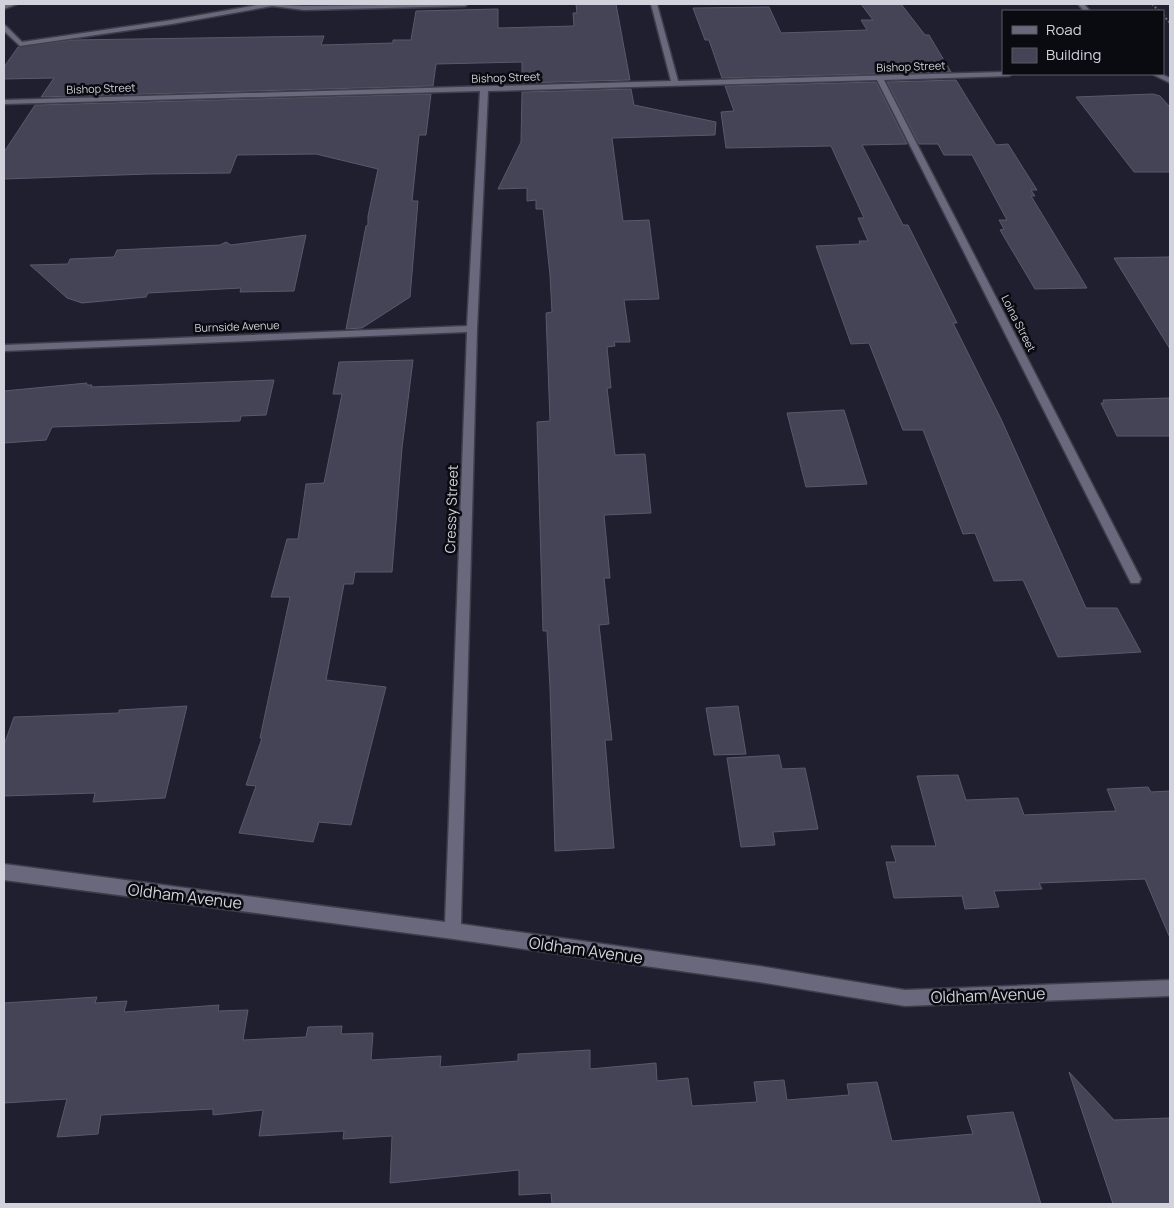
<svg xmlns="http://www.w3.org/2000/svg" width="1174" height="1208" viewBox="0 0 1174 1208" font-family="Manrope,sans-serif">
	<rect width="100%" height="100%" fill="#201f2f"/>
	<g fill="#454456" stroke="#5a586c">
		<path d="M576,4H616L630,80L522,83V62L436,64L433,86L41,97L54,78L4,79V67L18,47L73,40L324,36L321,45L393,43V40H411L416,11L498,9V28L574,26L573,13H577Z"/>
		<path d="M861,4H901L925,35H929L951,72L722,78L709,40H705L693,8L769,7L781,33L867,30L861,20H873Z"/>
		<path d="M956,80L996,145L1008,144L1037,190H1031L1035,196H1031L1087,288L1035,289L1000,230L1004,229L999,220H1007L972,155H944L938,144H919L887,82Z"/>
		<path d="M876,82L907,144L862,145L903,225H908L957,323H953L1001,419L1086,608H1117L1141,652L1058,657L1023,580L994,581L975,533L963,534L923,430H903L869,343L851,344L816,246L860,244L859,241H868L858,218H864L831,146L726,148L721,112L734,111L725,86Z"/>
		<path d="M631,89L634,105L716,122L715,135L612,138L623,221L649,220L659,299L624,300L630,342H614L615,346L607,347L611,388H607L615,455L645,454L651,513L604,515L610,578H604L609,624L599,625L612,740H605L614,848L555,851L550,688L547,631H543L537,422L550,421L546,313L552,312L550,275L543,209H536V200L527,201V188L498,189L521,142L522,92Z"/>
		<path d="M431,94L426,135H419L412,201H418L410,297L362,328L346,329L366,226L368,225V216L378,169L316,154L237,155L230,173L148,174L4,179V152L35,105Z"/>
		<path d="M1153,94L1160,96L1170,107V172H1134L1076,97Z"/>
		<path d="M306,235L294,291L240,292L241,288L148,293L146,297L82,303L67,298L30,265L68,264L70,259L114,257L117,250L220,245L226,242L231,245Z"/>
		<path d="M1170,257V349L1114,258Z"/>
		<path d="M413,360L402,448L392,572H355L353,584H344L326,680L386,687L351,825L319,822L313,842L239,833L256,786L246,785L262,738H260L290,597H271L287,539H298L306,484L324,483L342,394H333L339,362Z"/>
		<path d="M274,380L266,415L241,416L240,421L52,427L46,440L4,443V391L87,383L86,385H92L91,387Z"/>
		<path d="M1170,398V436H1117L1101,403H1104L1103,400Z"/>
		<path d="M844,410L867,484L806,487L787,413Z"/>
		<path d="M187,706L165,798L93,802L95,793L4,796V745L14,717L119,713V710Z"/>
		<path d="M738,706L746,754L714,755L706,708Z"/>
		<path d="M779,755L782,769L805,768L818,829L773,832L775,845L741,847L727,758Z"/>
		<path d="M958,775L966,800L1018,798L1024,815L1116,811L1107,789L1148,787L1151,792L1170,791V938L1145,879L1039,883L1042,889L994,891L999,907L965,909L962,896L894,898L886,862H896L891,846H936L917,776Z"/>
		<path d="M97,997L95,1003L127,1001L124,1012L219,1005L218,1011L248,1010L243,1040L306,1037L308,1027L342,1026L341,1034L373,1033L371,1060L441,1056L440,1067L518,1061V1054L590,1050V1069L656,1063L657,1081L688,1078L692,1106L757,1102L754,1082L784,1080L787,1100L849,1095L847,1084L877,1082L892,1141L973,1134L967,1116L1013,1112L1041,1204H552L551,1193L519,1195V1170L390,1183L392,1136L343,1139L344,1131L259,1136L263,1110L213,1115V1109L101,1115L98,1134L57,1137L67,1099L4,1103V1003Z"/>
		<path d="M1069,1072L1114,1120L1170,1118V1204H1113Z"/>
	</g>
	<g fill="none" stroke-linecap="round" stroke-linejoin="round">
		<g stroke="#3e3d4a" stroke-width="3">
			<path id="lane" d="M263,4L304,6L468,4L465,6L304,10L272,6L172,24L20,46L4,31V25L6,26L22,42L172,20Z"/>
		</g>
		<g stroke="#3e3d4a" stroke-width="3">
			<g id="street">
				<path d="M651,4H657L678,81L1003,72V74H1012L1009,76L884,80L1141,579L1139,583H1131L877,80L488,91L477,329L461,924L759,966L905,990L1170,980V996L905,1006L759,982L453,939L4,880V864L445,922L467,332L4,351V345L467,326L480,91L4,104V100L671,81Z"/>
				<path d="M1078,4H1084L1090,11H1084Z"/>
				<path d="M1152,74H1161L1170,78V83Z"/>
			</g>
		</g>
		<g stroke="#3e3d4a" stroke-width="3">
			<path id="secondary" d="M8,4H17L4,9V5Z"/>
		</g>
		<g stroke="#666573" stroke-width="2" stroke-dasharray="2 2" stroke-linecap="butt">
			<path d="M1152,4L1159,11"/>
			<path d="M1163,15L1170,23"/>
		</g>
		<use href="#lane" fill="#69687c" fill-rule="evenodd"/>
		<use href="#street" fill="#69687c" fill-rule="evenodd"/>
		<use href="#secondary" fill="#69687c" fill-rule="evenodd"/>
	</g>
	<g text-anchor="middle" dominant-baseline="central" stroke-width="5" stroke-linejoin="round" paint-order="stroke">
		<g font-size="11" fill="#d2d2dd" stroke="#0a0a11">
			<text transform="translate(911 66) rotate(-2)">Bishop Street</text>
			<text transform="translate(506 77) rotate(-2)">Bishop Street</text>
			<text transform="translate(101 88) rotate(-2)">Bishop Street</text>
			<text transform="translate(1019 323) rotate(63)">Loina Street</text>
			<text transform="translate(237 326) rotate(-2)">Burnside Avenue</text>
		</g>
		<g font-size="14" fill="#d2d2dd" stroke="#0a0a11">
			<text transform="translate(451 509) rotate(-88)">Cressy Street</text>
		</g>
		<g font-size="16" fill="#d2d2dd" stroke="#0a0a11">
			<text transform="translate(185 896) rotate(7)">Oldham Avenue</text>
			<text transform="translate(586 950) rotate(8)">Oldham Avenue</text>
			<text transform="translate(988 995) rotate(-2)">Oldham Avenue</text>
		</g>
	</g>
	<rect width="1174" height="1208" fill="none" stroke="#d2d2dd" stroke-width="10"/>
	<rect x="1002" y="10" width="162" height="65" fill="#0a0a11" stroke="#5a5a63"/>
	<rect x="1012" y="26" width="25" height="8" fill="#69687c" stroke="#5a5a63"/>
	<text x="1046" y="35" font-size="15" fill="#d2d2dd">Road</text>
	<rect x="1012" y="48" width="25" height="15" fill="#454456" stroke="#5a5a63"/>
	<text x="1046" y="60" font-size="15" fill="#d2d2dd">Building</text>
</svg>
